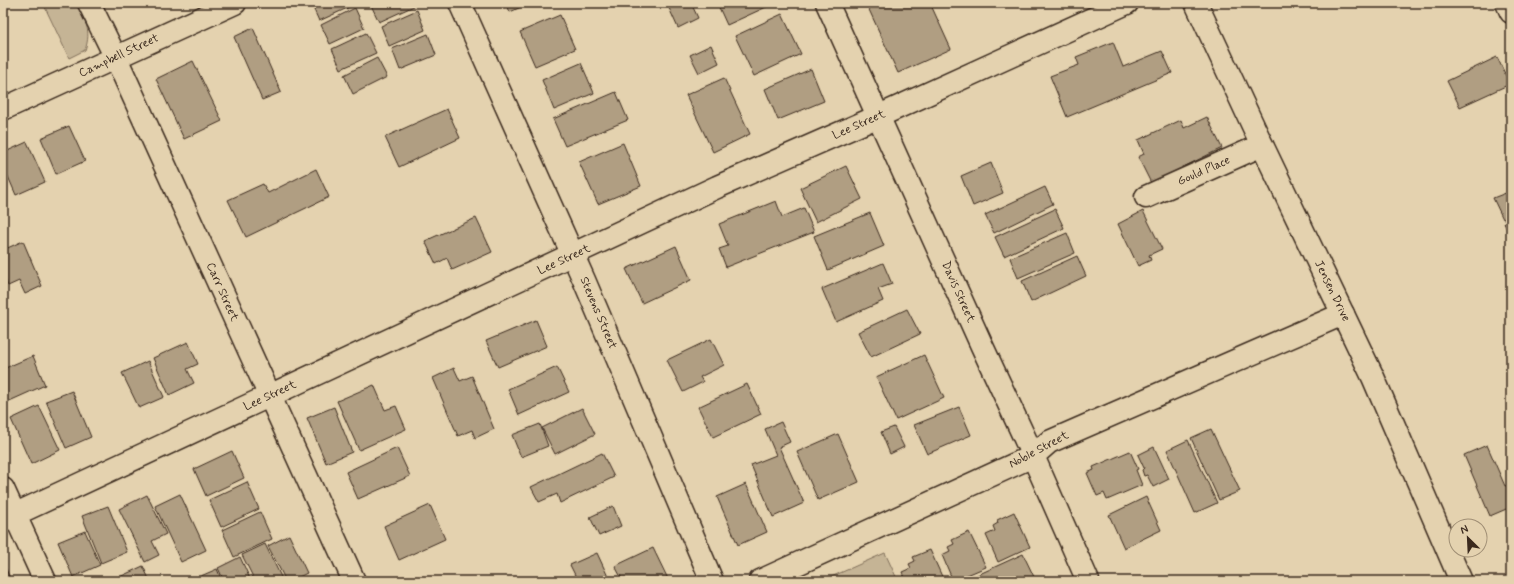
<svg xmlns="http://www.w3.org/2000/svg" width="1514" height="584" viewBox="0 0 1514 584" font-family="Mynerve,sans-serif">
	<rect width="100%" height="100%" fill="#e4d2af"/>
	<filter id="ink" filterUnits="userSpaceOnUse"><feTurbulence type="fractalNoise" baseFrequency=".025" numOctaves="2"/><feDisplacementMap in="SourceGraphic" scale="8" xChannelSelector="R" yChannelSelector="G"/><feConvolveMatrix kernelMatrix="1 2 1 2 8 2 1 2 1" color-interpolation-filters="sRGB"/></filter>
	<g filter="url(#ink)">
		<g fill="#c5b495" stroke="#806f5a">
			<path d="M43,3H76C85,21 92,30 85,50L69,58Z"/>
			<path d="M885,553L898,581H822Z"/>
		</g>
		<g fill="#b09e82" stroke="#3b2a1e">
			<path d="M311,3H353L354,5L319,21Z"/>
			<path d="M370,3H413L414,6L379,22Z"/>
			<path d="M506,3H530L510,12Z"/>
			<path d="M679,3H691L698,18L678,28L669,8Z"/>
			<path d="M717,3H775L727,25Z"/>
			<path d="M866,3H930L951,49L898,73Z"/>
			<path d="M355,8L364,28L330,44L321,25Z"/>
			<path d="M417,10L425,30L389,46L381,26Z"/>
			<path d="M782,14L801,54L754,76L735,36Z"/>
			<path d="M560,15L575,49L535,66L520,32Z"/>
			<path d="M253,28L281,92L262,100L234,37Z"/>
			<path d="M366,33L376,53L341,69L332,49Z"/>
			<path d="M428,34L436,55L400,70L392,49Z"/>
			<path d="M1113,42L1123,67L1162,51L1172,73L1067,117L1050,76L1079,65L1076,57Z"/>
			<path d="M711,45L719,63L699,73L690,55Z"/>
			<path d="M1497,57L1510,84L1460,107L1447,81Z"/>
			<path d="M377,58L387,77L353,94L344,75Z"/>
			<path d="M193,61L222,121L184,139L156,79Z"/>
			<path d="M581,63L594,93L554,110L542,80Z"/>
			<path d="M811,69L824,101L778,120L765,89Z"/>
			<path d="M724,78L750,134L713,152L686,95Z"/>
			<path d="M616,92L628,120L565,146L553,119Z"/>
			<path d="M447,109L460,138L399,167L385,137Z"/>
			<path d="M1207,117L1222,148L1151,183L1138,157L1144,154L1138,140L1181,120L1184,128Z"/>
			<path d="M69,126L85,161L56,174L41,138Z"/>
			<path d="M27,142L45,182L16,195L3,165V153Z"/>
			<path d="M623,143L641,186L598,204L579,162Z"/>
			<path d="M991,163L1003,193L973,206L961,176Z"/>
			<path d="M846,166L862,199L816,222L800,188Z"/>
			<path d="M316,169L329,197L246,237L228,200L263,184L268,193Z"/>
			<path d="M1045,187L1053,204L994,233L985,215Z"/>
			<path d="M1511,191V216L1503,219L1493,198Z"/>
			<path d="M776,201L782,217L804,208L814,232L726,267L719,249L728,246L719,224Z"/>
			<path d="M1055,209L1064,228L1004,256L995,237Z"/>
			<path d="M1143,211L1162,249L1149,255L1151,260L1138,266L1118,224Z"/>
			<path d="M870,213L884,246L828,270L814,236Z"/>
			<path d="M476,218L492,252L452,270L447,258L436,264L425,241Z"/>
			<path d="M1511,220V237L1504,223Z"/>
			<path d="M1067,233L1075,253L1018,278L1010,258Z"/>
			<path d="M23,241L42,286L25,294L19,281L8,286L3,274V250Z"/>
			<path d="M676,246L691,280L642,303L626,269Z"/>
			<path d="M1077,256L1086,276L1031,302L1022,281Z"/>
			<path d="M883,263L892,284L878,289L883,301L836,322L822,289Z"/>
			<path d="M907,309L920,334L871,357L858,332Z"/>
			<path d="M536,320L547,346L498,367L486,341Z"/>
			<path d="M711,339L724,365L700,377L703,382L683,392L667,360Z"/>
			<path d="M188,342L198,364L187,369L194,383L169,395L153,358Z"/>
			<path d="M924,355L944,398L896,420L876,377Z"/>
			<path d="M33,356L45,385L5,403L3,398V369Z"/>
			<path d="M148,361L164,397L139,408L122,373Z"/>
			<path d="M557,367L569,392L519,415L508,389Z"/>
			<path d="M454,368L460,381L472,376L494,429L475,438L472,430L458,436L433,378Z"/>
			<path d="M747,384L761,414L713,437L698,407Z"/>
			<path d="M374,385L385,410L396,406L406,429L359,450L337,401Z"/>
			<path d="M72,391L91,437L66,448L46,401Z"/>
			<path d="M39,406L60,450L31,464L11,419Z"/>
			<path d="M334,407L352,452L326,463L307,418Z"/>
			<path d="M959,407L971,435L927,454L914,425Z"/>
			<path d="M582,408L595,434L555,454L542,428Z"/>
			<path d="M781,422L790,442L779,447L804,503L773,517L751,465L776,455L765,429Z"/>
			<path d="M540,424L548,446L521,457L512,435Z"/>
			<path d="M894,427L904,447L890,454L881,432Z"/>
			<path d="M1211,429L1240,491L1219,500L1191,438Z"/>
			<path d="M838,434L859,482L818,500L797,452Z"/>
			<path d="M1188,440L1217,503L1195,513L1167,450Z"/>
			<path d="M1487,445L1505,486L1511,484V507L1490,516L1464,455Z"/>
			<path d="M1154,447L1169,479L1153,487L1147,475L1144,476L1142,470L1144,468L1138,455Z"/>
			<path d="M397,448L410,476L358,499L346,472Z"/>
			<path d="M232,451L244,478L206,496L194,469Z"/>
			<path d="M1130,451L1138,469L1136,470L1142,485L1107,500L1104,493L1097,496L1087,473L1094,470L1093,467Z"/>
			<path d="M602,453L614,477L560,503L557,494L539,502L531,487Z"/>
			<path d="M247,482L259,509L221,527L209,500Z"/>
			<path d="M746,484L767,532L738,545L717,497Z"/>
			<path d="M180,494L206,550L181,562L155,506Z"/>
			<path d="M147,495L166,534L152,541L159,555L145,562L119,509Z"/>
			<path d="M1146,497L1161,530L1124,548L1109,515Z"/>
			<path d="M430,505L445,539L399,560L384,526Z"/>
			<path d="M108,506L127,552L101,563L82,516Z"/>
			<path d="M613,506L621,526L599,536L590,517Z"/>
			<path d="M260,512L272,539L234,557L222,530Z"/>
			<path d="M1014,512L1030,547L998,562L986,535L995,531L993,526L998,523L997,520Z"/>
			<path d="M85,531L100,565L73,577L58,542Z"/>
			<path d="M969,532L986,567L953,581L942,555L950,551L948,547L954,544L952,540Z"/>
			<path d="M289,535L307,573L291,581H286L268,546Z"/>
			<path d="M265,544L283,581H255L242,555Z"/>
			<path d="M653,548L669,581H623L615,566Z"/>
			<path d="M930,550L944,581H906L902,572L911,568L909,564L915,561L913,557Z"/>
			<path d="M597,553L610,581H578L570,565Z"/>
			<path d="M1023,554L1036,581H974L973,577Z"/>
			<path d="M240,557L251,581H224L218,568Z"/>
			<path d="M143,566L150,581H111Z"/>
			<path d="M6,569L11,581H3V571Z"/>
			<path d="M217,569L222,581H195L194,579Z"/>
		</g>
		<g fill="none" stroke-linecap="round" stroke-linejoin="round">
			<g stroke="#3b2a1e" stroke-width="25">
				<g id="minor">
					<path d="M89,3L116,58L354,581"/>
					<path d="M460,3L584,280L712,581"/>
					<path d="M827,3L982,346L1033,456L1088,581"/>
					<path d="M1507,3L1511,12"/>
					<path d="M3,109L235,3"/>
					<path d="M1146,197L1262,145"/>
					<path d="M3,520L717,187L879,116L1127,3"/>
					<path d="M760,581L1033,456L1049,442L1343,314"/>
				</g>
			</g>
			<g stroke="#3b2a1e" stroke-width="25">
				<path id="tertiary" d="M3,489L45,581"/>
			</g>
			<g stroke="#3b2a1e" stroke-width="25">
				<path id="secondary" d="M1196,3L1262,145L1373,377L1461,581"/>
			</g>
			<use href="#minor" stroke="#e4d2af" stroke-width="22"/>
			<use href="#tertiary" stroke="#e4d2af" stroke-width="22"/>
			<use href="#secondary" stroke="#e4d2af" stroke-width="22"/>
		</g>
	</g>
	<g text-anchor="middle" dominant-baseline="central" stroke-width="3.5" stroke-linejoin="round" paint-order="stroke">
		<g font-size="12" fill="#3b2a1e" stroke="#e4d2af">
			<text transform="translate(119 56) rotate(-25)">Campbell Street</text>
			<text transform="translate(859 125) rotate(-24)">Lee Street</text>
			<text transform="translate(1204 171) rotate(-24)">Gould Place</text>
			<text transform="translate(564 260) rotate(-25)">Lee Street</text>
			<text transform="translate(1332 291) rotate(64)">Jensen Drive</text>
			<text transform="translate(222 292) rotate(66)">Carr Street</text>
			<text transform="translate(958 292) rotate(66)">Davis Street</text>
			<text transform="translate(598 313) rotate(67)">Stevens Street</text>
			<text transform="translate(270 396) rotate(-25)">Lee Street</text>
			<text transform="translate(1039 450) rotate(-28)">Noble Street</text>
		</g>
	</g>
	<rect width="1514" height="584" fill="none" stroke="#e4d2af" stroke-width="16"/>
	<rect x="8" y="8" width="1498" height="568" fill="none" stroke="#3b2a1e" stroke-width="1.5" filter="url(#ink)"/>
	<g transform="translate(1468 538) rotate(336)"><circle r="19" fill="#e4d2af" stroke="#a08f75"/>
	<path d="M0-3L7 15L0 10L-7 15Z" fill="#3b2a1e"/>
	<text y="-6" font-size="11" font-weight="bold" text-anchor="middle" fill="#3b2a1e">N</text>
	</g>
</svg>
